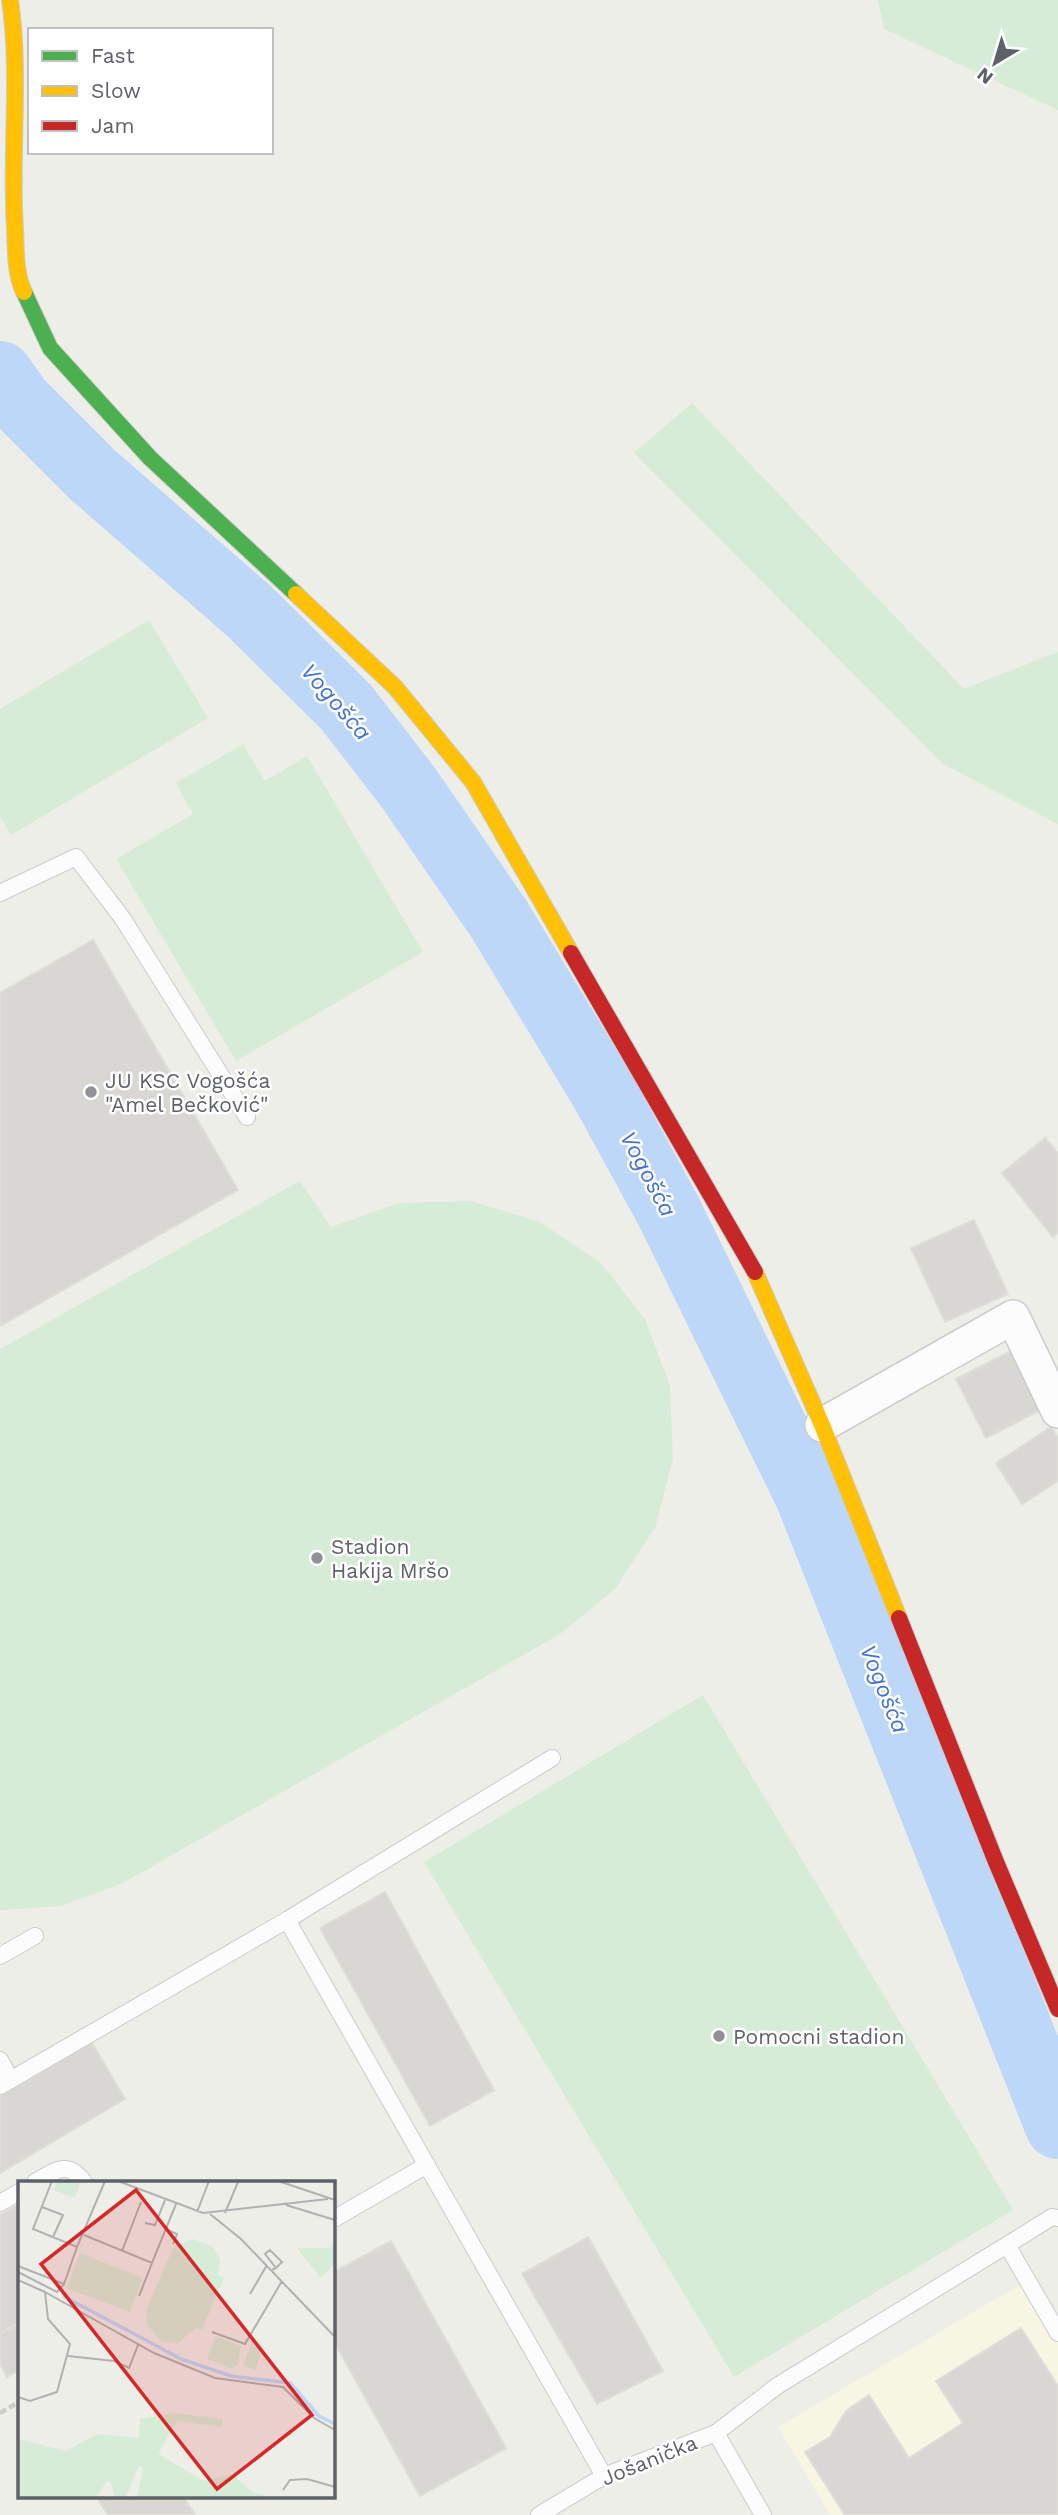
<svg xmlns="http://www.w3.org/2000/svg" width="1058" height="2515" viewBox="0 0 1058 2515" font-family="'Work Sans',sans-serif">
	<rect width="100%" height="100%" fill="#eeeee9"/>
	<path fill="#f7f6e2" d="M1023,2283L1058,2342V2515H830L778,2427Z"/>
	<g fill="#d6ecd6">
		<path d="M878,0H1058V110L884,29Z"/>
		<path d="M692,403L964,689L1058,652V824L943,764L634,453Z"/>
		<path d="M149,620L208,718L11,835L0,816V709Z"/>
		<path d="M243,744L265,781L307,756L423,952L236,1061L116,859L193,814L176,783Z"/>
		<path d="M300,1181L331,1227L399,1203L471,1201L540,1222L600,1262L645,1319L670,1386L673,1459L655,1528L615,1589L560,1634L123,1883L61,1906L0,1910V1349Z"/>
		<path d="M703,1695L1013,2210L734,2377L424,1862Z"/>
	</g>
	<g fill="none" stroke-linecap="round" stroke-linejoin="round">
		<path stroke="#bdd7f8" stroke-width="66" d="M0,374L19,401L94,476L249,611L346,707L408,787L499,919L604,1093L669,1212L808,1496L1058,2126"/>
	</g>
	<g fill="#d8d7d4" stroke="#deddd8" stroke-width="2">
		<path d="M93,940L238,1190L0,1326V993Z"/>
		<path d="M1045,1138L1058,1153V1233L1053,1237L1002,1173Z"/>
		<path d="M974,1220L1008,1294L945,1322L911,1248Z"/>
		<path d="M1013,1350L1043,1409L986,1438L956,1379Z"/>
		<path d="M1051,1427L1058,1438V1481L1022,1504L996,1463Z"/>
		<path d="M385,1892L494,2090L430,2126L320,1928Z"/>
		<path d="M92,2043L125,2099L0,2173V2096Z"/>
		<path d="M19,2204V2322L0,2333V2215Z"/>
		<path d="M588,2237L663,2371L597,2404L522,2274Z"/>
		<path d="M391,2241L506,2448L420,2496L332,2338V2273Z"/>
		<path d="M19,2324V2370L7,2377L0,2364V2334Z"/>
		<path d="M1021,2328L1058,2386V2515H845L805,2452L830,2437L846,2411L869,2395L909,2458L963,2423L936,2381Z"/>
		<path d="M96,2496H183L195,2515H108Z"/>
	</g>
	<g fill="none" stroke-linecap="round" stroke-linejoin="round">
		<g stroke="#cbcccb" stroke-width="18">
			<g id="lane">
				<path d="M0,893L76,857L123,919L247,1117"/>
				<path d="M287,1920L552,1758"/>
				<path d="M0,1956L35,1936"/>
				<path d="M0,2060L11,2080"/>
				<path d="M0,2086L287,1920L604,2476"/>
				<path d="M35,2182C55,2171 67,2159 84,2182"/>
				<path d="M0,2203L19,2192"/>
				<path d="M332,2220L427,2165"/>
				<path d="M1007,2245L1052,2217L1058,2218"/>
				<path d="M716,2433L777,2386L1007,2245L1058,2333"/>
				<path d="M539,2515L604,2476L716,2433L763,2515"/>
			</g>
		</g>
		<g stroke="#cbcccb" stroke-width="36">
			<path id="street" d="M822,1425L1013,1317L1058,1411"/>
		</g>
		<g stroke="#cbcccb" stroke-width="18">
			<path id="fast" d="M24,292L50,348L150,458L296,594"/>
		</g>
		<g stroke="#cbcccb" stroke-width="18">
			<g id="slow">
				<path d="M10,0C21,76 10,153 15,229C16,251 15,273 24,292"/>
				<path d="M296,594L395,687L473,782L571,953"/>
				<path d="M755,1272L822,1425L899,1618"/>
			</g>
		</g>
		<g stroke="#cbcccb" stroke-width="18">
			<g id="jam">
				<path d="M571,953L755,1272"/>
				<path d="M899,1618L996,1862L1058,2009"/>
			</g>
		</g>
		<path stroke="#cacfcc" stroke-width="4.5" stroke-dasharray="7 3.5" stroke-linecap="butt" d="M0,2413L19,2402"/>
		<use href="#lane" stroke="#fcfcfc" stroke-width="16"/>
		<use href="#street" stroke="#fcfcfc" stroke-width="33"/>
		<use href="#fast" stroke="#4caf50" stroke-width="16"/>
		<use href="#slow" stroke="#ffc107" stroke-width="16"/>
		<use href="#jam" stroke="#c62828" stroke-width="16"/>
	</g>
	<g fill="#909295" stroke="#fff" stroke-width="2.5">
		<circle cx="91" cy="1092" r="7"/>
		<circle cx="317" cy="1558" r="7"/>
		<circle cx="719" cy="2036" r="7"/>
	</g>
	<g text-anchor="middle" dominant-baseline="central" stroke-width="5" stroke-linejoin="round" paint-order="stroke">
		<g font-size="21" fill="#5e6168" stroke="#fff" text-anchor="start">
			<text x="105" y="1080">JU KSC Vogošća<tspan x="105" dy="24">"Amel Bečković"</tspan></text>
			<text x="331" y="1546">Stadion<tspan x="331" dy="24">Hakija Mršo</tspan></text>
			<text x="733" y="2036">Pomocni stadion</text>
		</g>
		<g font-size="21" fill="#5e6168" stroke="#fff">
			<text transform="translate(649 2460) rotate(-22)">Jošanička</text>
		</g>
		<g font-size="23" font-style="italic" fill="#4272cc" stroke="#fff">
			<text transform="translate(336 702) rotate(49)">Vogošća</text>
			<text transform="translate(648 1174) rotate(62)">Vogošća</text>
			<text transform="translate(884 1689) rotate(68)">Vogošća</text>
		</g>
	</g>
	<g transform="translate(18 2181)">
		<rect width="317" height="317" fill="#eeeee9"/>
		<path d="M39,0H63L57,17L36,9ZM175,58L195,66L202,79L200,94L206,97L184,149L178,147L160,162L144,161L128,143L129,127L155,67ZM317,61V83L303,97L279,67H312ZM62,72L125,97L112,131L48,107ZM198,155L223,165L220,184L213,188L189,178ZM234,160L246,165L237,189L225,184ZM156,232L205,238L204,246L159,240L140,273L186,300L213,293L235,311L253,316H119L125,287L121,284L108,316H96L93,301L89,300L78,316H0V258L48,270L79,253L121,257L122,238Z" fill="#d6ecd6"/>
		<path fill="none" stroke="#bdd7f8" stroke-width="3.5" d="M45,115L163,178L213,195L272,202L301,235L317,243"/>
		<path fill="none" stroke="#b0b2b1" stroke-width="2" d="M34,0L15,48L59,66L87,0M100,0L185,32L310,18M260,0L317,19M268,24L317,39M24,26L45,34L35,56M179,31L191,0M207,32L220,1M192,33L223,58L317,156M127,42L137,44L147,19M147,48L159,53L155,63M66,54L134,82L158,23M104,70L123,21M0,85L46,103L59,66M254,89L258,87L264,81L252,69L247,73L258,87M0,91L39,111L46,103M0,99L27,111L30,138L52,163L39,211L12,220L0,216M27,111L136,172L197,197L265,206L296,237L317,249M232,113L249,84M121,115L134,82M194,151L227,163L264,100M50,175L96,180L111,187L120,164M265,309L272,299L289,298L317,306"/>
		<path fill="#d62828" fill-opacity="0.15" stroke="#d62828" stroke-width="3.5" d="M118,9L294,234L199,308L23,83Z"/>
		<rect width="317" height="317" fill="none" stroke="#5e6168" stroke-width="3.5"/>
	</g>
	<rect x="28" y="28" width="245" height="126" fill="#ffffff" stroke="#bfc0c3" stroke-width="2"/>
	<rect x="42" y="51" width="35" height="10" fill="#4caf50" stroke="#bfc0c3" stroke-width="2"/>
	<text x="91" y="63" font-size="21" fill="#5e6168">Fast</text>
	<rect x="42" y="86" width="35" height="10" fill="#ffc107" stroke="#bfc0c3" stroke-width="2"/>
	<text x="91" y="98" font-size="21" fill="#5e6168">Slow</text>
	<rect x="42" y="121" width="35" height="10" fill="#c62828" stroke="#bfc0c3" stroke-width="2"/>
	<text x="91" y="133" font-size="21" fill="#5e6168">Jam</text>
	<g transform="translate(995 63) rotate(218)" stroke="#ffffff" stroke-width="5" paint-order="stroke">
	<path d="M0-5L12 26L0 18L-12 26Z" fill="#5e6168"/>
	<text y="-10" font-size="19" font-weight="bold" text-anchor="middle" fill="#5e6168">N</text>
	</g>
</svg>
